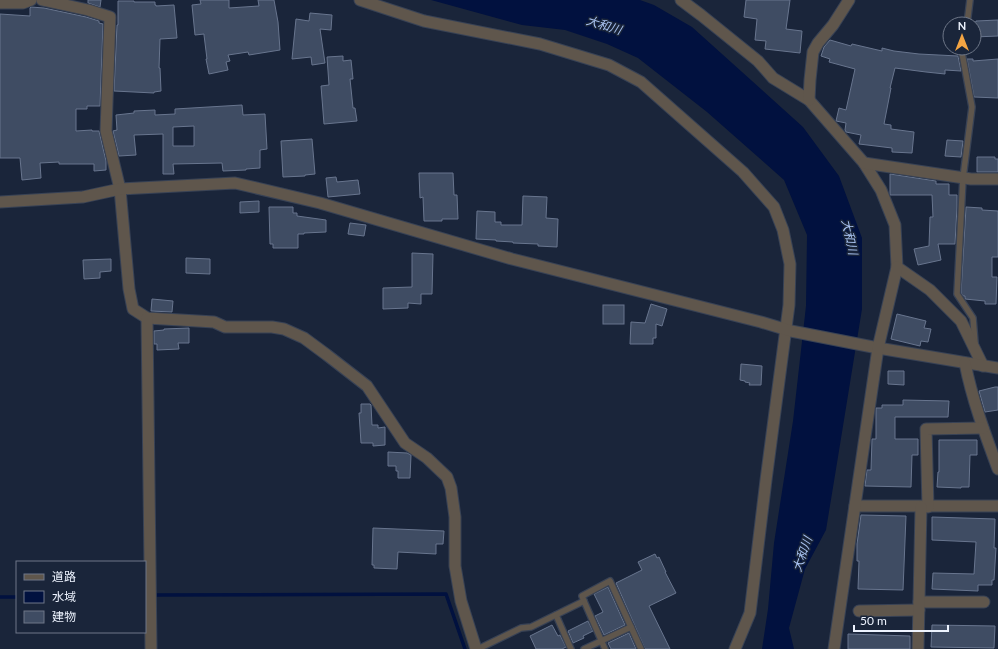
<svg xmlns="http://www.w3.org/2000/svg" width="998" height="649" viewBox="0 0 998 649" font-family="Lato,'Noto Sans JP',sans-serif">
	<rect width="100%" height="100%" fill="#1a253a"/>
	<path fill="#01113f" d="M431,0H640L654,5L692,27L803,127L839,176L862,238V309L837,463L826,530L805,569L789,628L794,649H762L768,609L774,543L793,421L806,306L807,235L784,180L707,112L638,58L607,44L565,30L522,25Z"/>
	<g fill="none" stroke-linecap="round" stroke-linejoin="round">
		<g stroke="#01113f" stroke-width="3.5">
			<path d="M152,595L446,594L465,649"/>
			<path d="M0,597H17"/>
		</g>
	</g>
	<g fill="#3f4c63" stroke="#68758e" fill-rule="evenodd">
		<path d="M88,0H101L100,7L88,3Z"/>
		<path d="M200,0H229V8L259,6L258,0H274L278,22L280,50L249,55L248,52L228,55L230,61L226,62L228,70L209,74L206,59H207L204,35V34L195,35L192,5L201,4Z"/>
		<path d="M746,0H790L786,29L802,31L800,53L765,49L766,41L755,40L757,19L744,17Z"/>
		<path d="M118,1H134V2H155V5H156V6L174,5L177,38L160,39L159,68H160L161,91L154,92V93L114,91L117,25H118Z"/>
		<path d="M31,7L44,8L86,17L99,21V23L103,24L100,106H87V109H76V131L92,130V131H99L106,161V170L94,171V164H59V162L40,163L41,178L22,180L20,158H0V14L30,16V8Z"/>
		<path d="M310,13L332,15L331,30L320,29L325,63L312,65L311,57L292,59L296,19L309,21Z"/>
		<path d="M998,20V36L974,37V22H976V21Z"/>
		<path d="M830,40L851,46L852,44L882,51V48L894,51L919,54L958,56L961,71L945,70V74L926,72L895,68L890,88H891L884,124L891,125V129L914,132L912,153L892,152V148L859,144L861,135L846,132L845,130L846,123L836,121L839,108L846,110L855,69L829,62L830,59L821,56L824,47Z"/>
		<path d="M343,56V61L351,60L353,79H350L353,108H355L357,121L324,124L321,86L329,85L327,57Z"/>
		<path d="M967,59H973V61L998,59V98L974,97Z"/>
		<path d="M242,105L243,115L265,114L267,149L260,150V168L246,169V170L223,171L222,163L173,164L174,174H163V134L134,135L136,155L119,156L113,131L117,130L116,115L134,113V111L155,110V115L175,114V109ZM194,126V146H173V127Z"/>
		<path d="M312,139L315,174L305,175V176L283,177L281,141Z"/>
		<path d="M947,140L963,141L961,157L945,156Z"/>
		<path d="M977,157H995V159H998V172H977Z"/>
		<path d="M419,173H453L454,195H457L458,219H442V221H424L423,197L420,198Z"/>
		<path d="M890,174L936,181V184H949V195H957V207L955,244H938L941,260L918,265L914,249L929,246L930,217H933L932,195H890Z"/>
		<path d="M336,177L337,182L358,180L360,194L328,197L326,178Z"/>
		<path d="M523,196L547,197L546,218L558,219L557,247L538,246V244L513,243V242L496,241V240L476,239L477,211L495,212V222H501V225H522Z"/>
		<path d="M259,201V212L240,213V202Z"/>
		<path d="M269,207H293V213H297V216L326,220V232L304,233V234H298V248H273V244H270Z"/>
		<path d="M966,207L982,208V210L998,211V257H992V277H997L996,304H985V301L965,299V296H963L961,293Z"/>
		<path d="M350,223L366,225L364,236L348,234Z"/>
		<path d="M412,253L433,254L432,294H421V304L408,303V308L383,309V288L412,287Z"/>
		<path d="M186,258L210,259V274L186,273Z"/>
		<path d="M111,259V271L100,272V278L84,279L83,260Z"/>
		<path d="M152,299L173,301L172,312L151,311Z"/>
		<path d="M651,304L667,309L662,326L656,324V338H653V344H630L631,322L645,323Z"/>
		<rect x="603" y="305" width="21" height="19"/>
		<path d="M897,314L926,321L924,328L931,329L928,342L921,341L920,346L891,339Z"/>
		<path d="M189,328V343H178L179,349L157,350V344H154V331L164,330V329Z"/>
		<path d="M741,364L762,366L761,385H749L750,383L745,382V381L740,380Z"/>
		<path d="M888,371H904V385L888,384Z"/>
		<path d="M995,387H998V410L985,412L979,391Z"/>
		<path d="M903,400L949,401L948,417H895V439H918V455H912L911,487L865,486L867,470H871L872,439H876V408H882V405H903Z"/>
		<path d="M361,404H370L371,405L372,425H378V428L385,427V445L373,446V443H361L359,413H361Z"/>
		<path d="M939,440H977V455H970L969,487H961V488L937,487L938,472H939Z"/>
		<path d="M388,452L407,453L411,455L410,478H398V471H396V466H388Z"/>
		<path d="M861,515L906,516L903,590L858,589L859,561H857V544Z"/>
		<path d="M932,517L995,519L994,548H996L994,580H992V585H978V591L932,589L933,573L974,574L976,542L932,540Z"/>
		<path d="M373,528L444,531L443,544H436V554L398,552L397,569L374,568V565H372Z"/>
		<path d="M655,554L657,558L659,557L666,572H665L676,593L649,606L670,649H645L616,583L642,570L638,562Z"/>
		<path d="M608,587L625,625L604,635L595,616L603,612L594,594Z"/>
		<path d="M588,621L593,631L583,636L584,638L573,643L568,631Z"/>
		<path d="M552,625L558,636L560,635L566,647L562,649H536L530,636Z"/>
		<path d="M932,625L995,626L994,648L931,647Z"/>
		<path d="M629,633L636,649H611L608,643Z"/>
		<path d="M848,634L910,636V649H848Z"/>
	</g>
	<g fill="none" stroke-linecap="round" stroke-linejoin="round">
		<g stroke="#384255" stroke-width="8">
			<g id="lane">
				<path d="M967,24L970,0"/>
				<path d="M963,48L962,53L972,107L963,178L957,294L973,318L975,343"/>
				<path d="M584,601L582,596L610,581L641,649"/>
				<path d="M556,615L571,649"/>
				<path d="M478,649L521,628L531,627L584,601L605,649"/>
				<path d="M584,649L631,627"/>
			</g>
		</g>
		<g stroke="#384255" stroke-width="13">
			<g id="street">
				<path d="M42,0L88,10L110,17L106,131L120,189L129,289L133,309L147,318L214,322L225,327H272L284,329L304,338L327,355L367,386L405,443L427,458L447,477L451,488L455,517V566L461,601L476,649"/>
				<path d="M360,0L424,21L540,44L609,65L641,82L743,172L774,207L783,230L790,264L789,305L766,480L750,613L735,649"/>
				<path d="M681,0L701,15L758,61L773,78L809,100L864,163L881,190L895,225L897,267L930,290L961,321L983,366"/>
				<path d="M0,3H23L31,0"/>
				<path d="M809,100L810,80L813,52L818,43L833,25L849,0"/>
				<path d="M864,163L971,179H998"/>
				<path d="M0,202L83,197L120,189L235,183L320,203L512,259L761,322L791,331L878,348L998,368"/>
				<path d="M147,318L151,649"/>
				<path d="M965,363C972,399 985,434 998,469"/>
				<path d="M855,506H998"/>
				<path d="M928,507L926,429L983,428"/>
				<path d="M919,602H984"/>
				<path d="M859,611L919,610"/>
				<path d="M834,649L878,348L897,267"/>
				<path d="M918,649L921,507"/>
			</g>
		</g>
		<use href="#lane" stroke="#5f564c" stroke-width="5.5"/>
		<use href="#street" stroke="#5f564c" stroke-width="11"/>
	</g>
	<g text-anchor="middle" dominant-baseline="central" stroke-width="3" stroke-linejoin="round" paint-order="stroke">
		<g font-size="12" font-style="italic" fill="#aac4f3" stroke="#1a253a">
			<text transform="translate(604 25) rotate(17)">大和川</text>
			<text transform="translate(850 237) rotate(78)">大和川</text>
			<text transform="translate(802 554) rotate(-71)">大和川</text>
		</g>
	</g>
	<rect x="16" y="561" width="130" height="72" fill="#1a253a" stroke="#6e7788"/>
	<rect x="24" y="574" width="20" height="6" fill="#5f564c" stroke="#6e7788"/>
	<text x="52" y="581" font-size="12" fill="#edf3fe">道路</text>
	<rect x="24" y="591" width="20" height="12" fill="#01113f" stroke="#6e7788"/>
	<text x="52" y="601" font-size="12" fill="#edf3fe">水域</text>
	<rect x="24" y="611" width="20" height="12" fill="#3f4c63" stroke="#6e7788"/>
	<text x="52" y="621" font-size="12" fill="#edf3fe">建物</text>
	<g transform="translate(962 36)"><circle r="19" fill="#1a253a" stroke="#6e7788"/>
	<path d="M0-3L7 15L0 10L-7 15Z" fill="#f3a443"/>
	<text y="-6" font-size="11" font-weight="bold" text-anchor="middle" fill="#edf3fe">N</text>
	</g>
	<path d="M854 625v6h94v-6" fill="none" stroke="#edf3fe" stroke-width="2"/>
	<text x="860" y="625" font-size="12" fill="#edf3fe" stroke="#1a253a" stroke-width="3" paint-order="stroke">50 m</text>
</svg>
